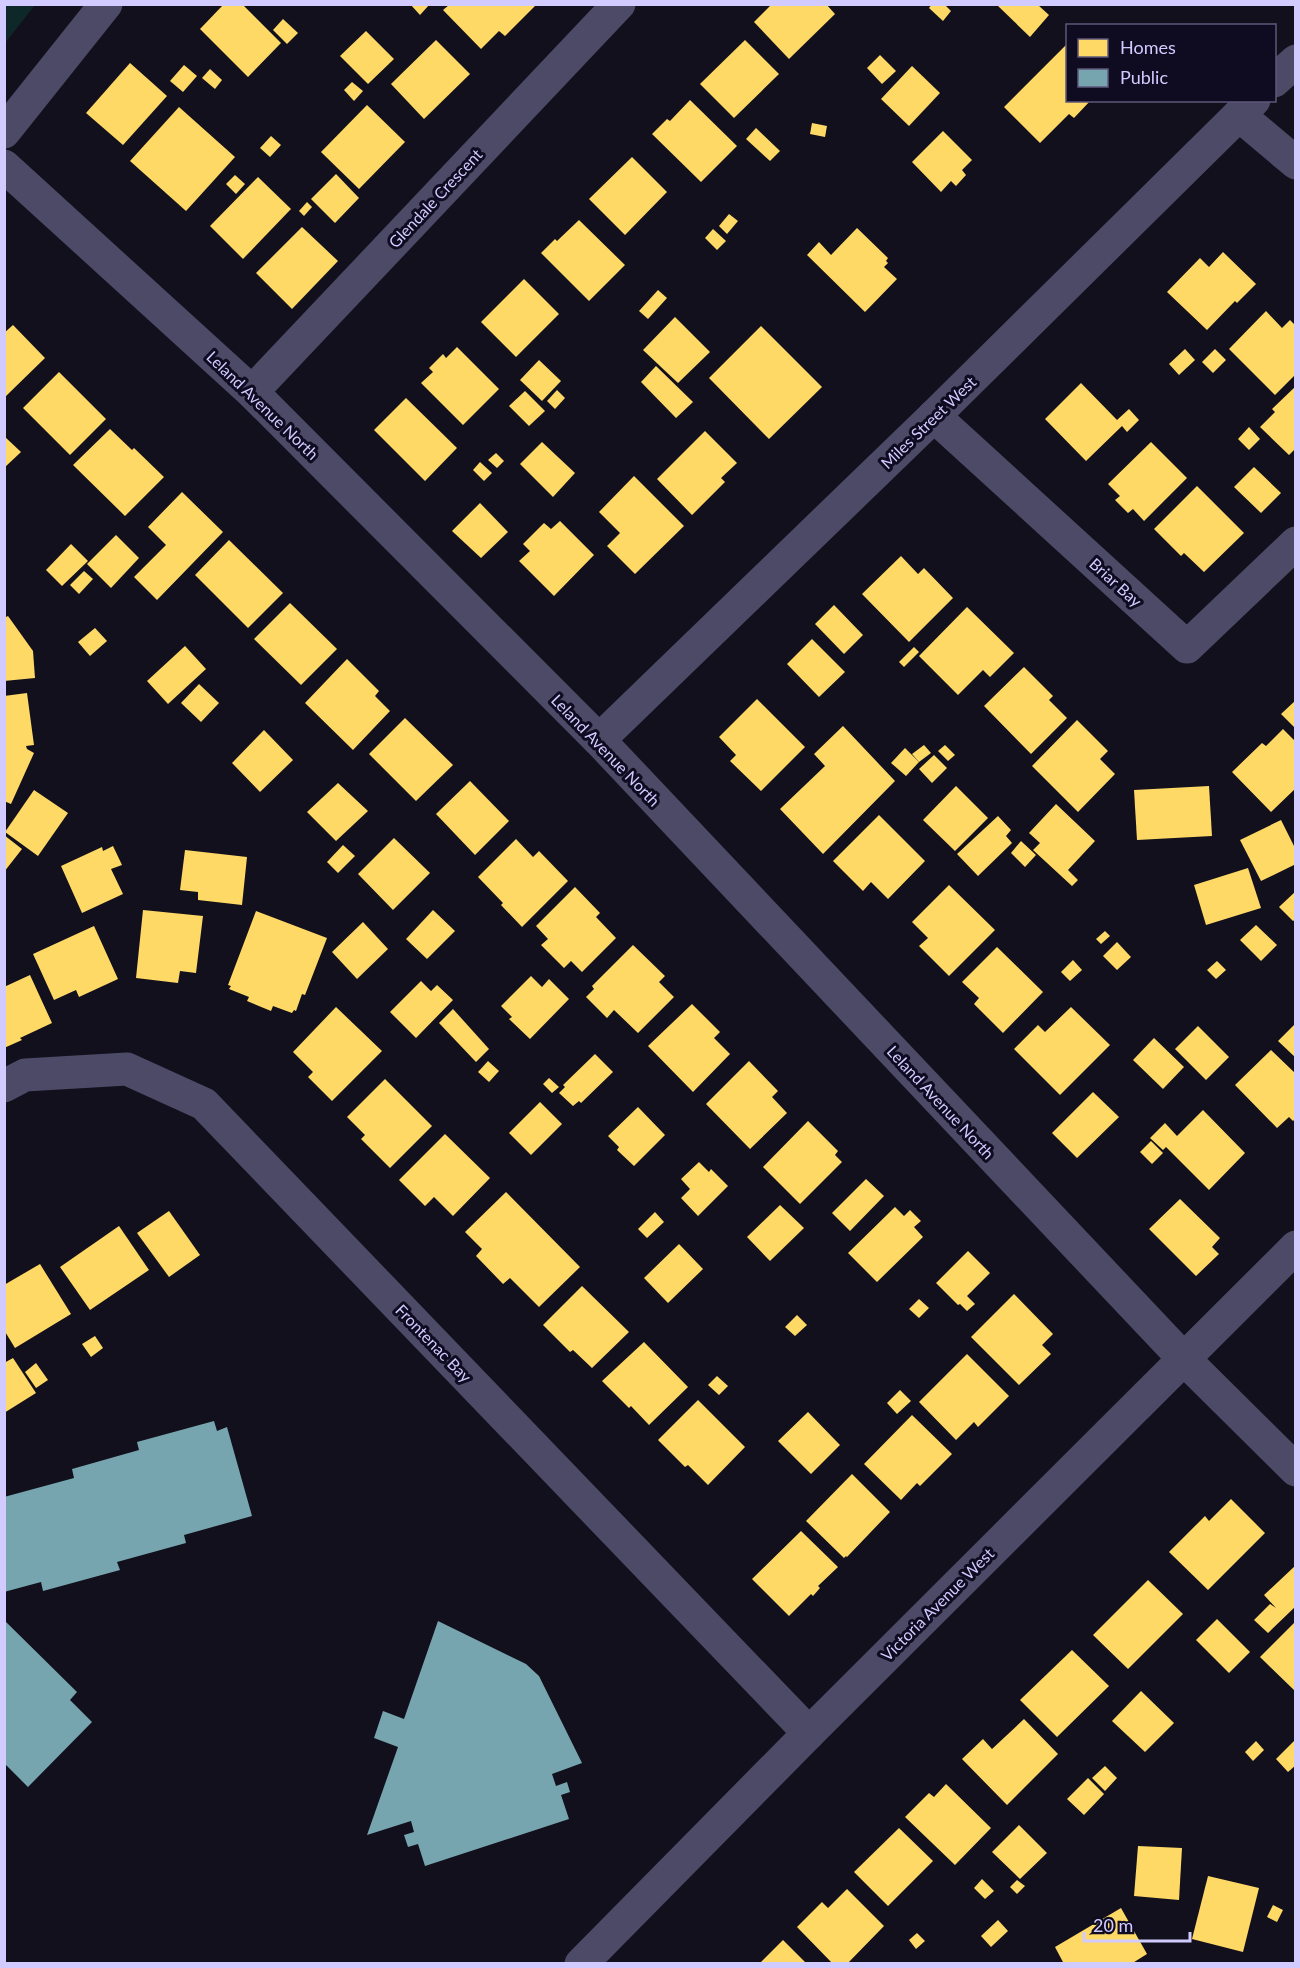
<svg xmlns="http://www.w3.org/2000/svg" width="1300" height="1968" viewBox="0 0 1300 1968" font-family="Lato,sans-serif">
	<rect width="100%" height="100%" fill="#12101c"/>
	<path fill="#0e2829" d="M5,4L35,5L5,43L4,5Z"/>
	<g fill="#ffd966">
		<path d="M224,4H242L281,43L248,77L200,29Z"/>
		<path d="M410,4H430L420,15Z"/>
		<path d="M772,4H826L835,14L789,59L754,22Z"/>
		<path d="M932,4H944L951,11L943,21L929,8Z"/>
		<path d="M449,5H533L535,6L505,36L499,31L481,49L443,10Z"/>
		<path d="M997,5H1038L1049,15L1030,37Z"/>
		<path d="M283,19L298,33L287,44L273,30Z"/>
		<path d="M366,31L394,59L368,84L340,56Z"/>
		<path d="M436,40L470,74L424,119L391,84Z"/>
		<path d="M745,40L779,74L734,118L700,84Z"/>
		<path d="M1068,43V100H1091L1074,118L1069,114L1040,143L1004,107Z"/>
		<path d="M880,55L896,71L882,84L867,68Z"/>
		<path d="M130,63L167,96L123,145L86,113Z"/>
		<path d="M184,65L197,76L183,92L170,81Z"/>
		<path d="M912,66L940,93L909,126L881,99Z"/>
		<path d="M210,69L222,80L215,89L202,78Z"/>
		<path d="M352,82L363,91L354,101L344,90Z"/>
		<path d="M690,100L737,146L701,182L652,134L667,119L670,121Z"/>
		<path d="M367,105L405,142L359,189L321,152Z"/>
		<path d="M179,107L235,157L186,211L130,161Z"/>
		<path d="M812,123L827,126L825,137L810,134Z"/>
		<path d="M756,128L780,151L770,161L746,139Z"/>
		<path d="M943,131L972,160L962,170L966,175L956,186L951,181L941,192L912,162Z"/>
		<path d="M271,136L281,145L270,157L260,148Z"/>
		<path d="M632,157L667,192L625,235L589,199Z"/>
		<path d="M336,174L359,198L335,223L311,199Z"/>
		<path d="M235,175L245,184L236,194L226,184Z"/>
		<path d="M258,177L291,209L243,259L210,226Z"/>
		<path d="M307,202L312,207L304,216L299,211Z"/>
		<path d="M729,214L738,221L727,234L719,226Z"/>
		<path d="M579,220L625,265L589,301L541,253L555,239L557,241Z"/>
		<path d="M302,227L338,261L292,309L256,273Z"/>
		<path d="M857,228L888,258L886,261L888,263L884,267L897,279L865,312L807,255L819,242L831,255Z"/>
		<path d="M713,229L726,241L717,250L705,238Z"/>
		<path d="M1223,252L1256,284L1237,303L1235,301L1207,330L1167,292L1200,258L1209,267Z"/>
		<path d="M524,279L559,314L516,357L481,322Z"/>
		<path d="M658,290L667,298L648,319L639,311Z"/>
		<path d="M1266,311L1282,328L1290,320L1296,326V374L1275,395L1229,349Z"/>
		<path d="M675,317L710,352L678,383L643,350Z"/>
		<path d="M13,325L45,358L4,398V333Z"/>
		<path d="M761,326L822,387L769,439L709,378Z"/>
		<path d="M457,347L499,389L463,425L421,383L433,372L429,368L443,354L446,358Z"/>
		<path d="M1185,349L1195,360L1179,375L1169,364Z"/>
		<path d="M1215,349L1226,360L1213,373L1202,362Z"/>
		<path d="M539,360L561,381L542,401L520,380Z"/>
		<path d="M656,366L693,402L676,418L641,382Z"/>
		<path d="M59,372L106,419L70,455L23,408Z"/>
		<path d="M1081,383L1117,420L1129,409L1139,420L1127,432L1122,426L1086,461L1045,419Z"/>
		<path d="M1296,386V448L1289,455L1260,427L1275,412L1272,409Z"/>
		<path d="M557,390L565,398L555,409L547,401Z"/>
		<path d="M525,391L545,411L529,426L509,406Z"/>
		<path d="M406,398L457,448L425,481L374,430Z"/>
		<path d="M1249,427L1260,439L1249,450L1238,439Z"/>
		<path d="M110,429L132,450L134,448L164,477L125,516L73,465Z"/>
		<path d="M705,431L737,463L721,478L725,482L692,515L657,479Z"/>
		<path d="M4,436L21,452L4,468Z"/>
		<path d="M542,442L575,473L553,497L520,464Z"/>
		<path d="M1151,442L1187,478L1144,521L1133,509L1128,513L1115,500L1120,496L1108,484Z"/>
		<path d="M496,453L504,461L497,468L488,460Z"/>
		<path d="M480,462L492,473L484,481L473,470Z"/>
		<path d="M1254,467L1281,493L1261,513L1234,487Z"/>
		<path d="M634,476L684,526L635,574L607,546L620,533L599,512Z"/>
		<path d="M1197,486L1244,533L1204,572L1184,553L1181,556L1154,529Z"/>
		<path d="M182,492L223,532L157,600L134,577L166,545L148,527Z"/>
		<path d="M480,503L508,532L481,558L452,531Z"/>
		<path d="M560,521L594,555L554,596L519,561L530,551L523,544L544,523L551,529Z"/>
		<path d="M116,535L139,558L111,588L87,564Z"/>
		<path d="M229,540L283,593L248,628L195,575Z"/>
		<path d="M71,544L88,561L62,586L46,570Z"/>
		<path d="M901,556L918,574L924,568L953,598L909,642L862,594Z"/>
		<path d="M84,571L93,579L79,594L70,585Z"/>
		<path d="M290,603L337,649L301,685L254,639Z"/>
		<path d="M834,605L863,635L844,654L815,624Z"/>
		<path d="M967,607L1014,653L990,677L983,670L958,695L919,656Z"/>
		<path d="M8,616L33,651L35,678L4,681V618Z"/>
		<path d="M95,628L107,641L90,656L78,642Z"/>
		<path d="M812,639L845,672L819,697L787,664Z"/>
		<path d="M185,646L206,669L168,704L147,681Z"/>
		<path d="M914,647L919,652L904,667L899,662Z"/>
		<path d="M347,659L379,691L375,696L390,711L353,750L305,703Z"/>
		<path d="M1024,667L1053,696L1049,700L1067,718L1031,754L984,706Z"/>
		<path d="M199,684L219,703L201,722L181,703Z"/>
		<path d="M27,693L34,745L26,746L27,749L34,753L11,804L4,801V696Z"/>
		<path d="M757,699L805,747L761,791L730,761L736,755L719,737Z"/>
		<path d="M1296,700V729L1281,714Z"/>
		<path d="M405,718L453,765L416,801L369,754Z"/>
		<path d="M1077,720L1108,751L1100,759L1115,774L1078,812L1032,766Z"/>
		<path d="M843,726L895,781L823,854L780,809L825,766L814,754Z"/>
		<path d="M1283,729L1296,742V788L1271,812L1232,772L1262,743L1266,746Z"/>
		<path d="M264,730L293,760L260,792L232,763Z"/>
		<path d="M924,745L931,753L919,762L912,754Z"/>
		<path d="M945,745L955,755L948,761L938,751Z"/>
		<path d="M905,748L919,762L906,776L891,763Z"/>
		<path d="M934,755L947,768L932,783L919,769Z"/>
		<path d="M470,781L509,821L475,855L436,814Z"/>
		<path d="M338,783L368,811L336,841L307,812Z"/>
		<path d="M956,786L988,818L955,851L923,820Z"/>
		<path d="M1209,786L1212,836L1137,840L1134,790Z"/>
		<path d="M34,790L68,813L38,856L5,832Z"/>
		<path d="M1056,804L1095,841L1068,870L1078,880L1072,886L1033,850L1040,843L1029,833Z"/>
		<path d="M879,815L925,861L888,899L871,882L863,891L833,861Z"/>
		<path d="M998,816L1011,830L1006,836L1012,843L978,876L957,854Z"/>
		<path d="M1281,820L1296,850V864L1261,881L1240,840Z"/>
		<path d="M4,835L22,849L4,872Z"/>
		<path d="M394,838L430,873L393,910L358,874Z"/>
		<path d="M516,839L533,857L539,851L568,881L522,927L501,905L503,903L478,877Z"/>
		<path d="M1021,841L1036,855L1025,867L1011,853Z"/>
		<path d="M343,845L355,856L338,873L327,862Z"/>
		<path d="M113,846L122,865L111,869L123,894L82,913L61,866L102,847L103,851Z"/>
		<path d="M185,850L247,857L242,905L198,900V892L180,890Z"/>
		<path d="M1248,868L1261,908L1206,925L1194,885Z"/>
		<path d="M949,885L995,930L949,976L919,946L928,938L912,922Z"/>
		<path d="M575,887L600,913L596,917L616,938L582,972L571,961L564,968L541,945L548,939L536,926Z"/>
		<path d="M1296,891V919L1293,921L1279,907Z"/>
		<path d="M143,910L203,916L196,973L180,971L178,983L136,978Z"/>
		<path d="M433,910L455,931L427,959L406,939Z"/>
		<path d="M256,911L327,938L305,995L302,994L296,1011L294,1010L292,1013L273,1006L271,1011L247,1001L249,997L229,989L231,986L228,985Z"/>
		<path d="M363,922L388,949L357,979L332,952Z"/>
		<path d="M1256,925L1277,945L1261,961L1240,940Z"/>
		<path d="M94,926L118,979L79,997L76,990L54,1000L33,954Z"/>
		<path d="M1105,931L1110,936L1101,944L1096,939Z"/>
		<path d="M1117,942L1131,957L1117,970L1103,956Z"/>
		<path d="M633,945L665,976L659,982L674,997L638,1033L614,1010L607,1018L586,997L594,989L592,986Z"/>
		<path d="M997,947L1043,992L1003,1033L974,1004L979,998L962,982Z"/>
		<path d="M1073,960L1082,970L1070,981L1061,972Z"/>
		<path d="M1217,961L1226,970L1216,979L1207,970Z"/>
		<path d="M30,975L52,1023L20,1038L22,1040L4,1048V987Z"/>
		<path d="M531,976L542,987L549,979L569,999L530,1039L509,1019L512,1017L501,1006Z"/>
		<path d="M421,981L431,991L437,985L453,1000L416,1038L390,1012Z"/>
		<path d="M692,1004L720,1032L714,1038L730,1054L693,1092L648,1046Z"/>
		<path d="M336,1007L382,1051L332,1101L308,1077L313,1072L293,1052Z"/>
		<path d="M1071,1007L1110,1045L1060,1095L1014,1049L1038,1025L1045,1032Z"/>
		<path d="M453,1009L489,1049L476,1062L439,1023Z"/>
		<path d="M1296,1023V1058L1278,1041Z"/>
		<path d="M1198,1026L1229,1057L1206,1080L1175,1049Z"/>
		<path d="M1154,1038L1184,1067L1163,1089L1133,1060Z"/>
		<path d="M1271,1050L1296,1074V1118L1293,1121L1289,1117L1277,1128L1235,1085Z"/>
		<path d="M595,1054L613,1072L581,1103L579,1101L573,1106L559,1093L565,1087L563,1085Z"/>
		<path d="M488,1061L499,1071L489,1082L478,1072Z"/>
		<path d="M749,1061L778,1091L772,1097L787,1113L750,1149L706,1104Z"/>
		<path d="M549,1078L559,1087L552,1093L543,1084Z"/>
		<path d="M385,1079L432,1126L390,1168L361,1139L365,1135L347,1117Z"/>
		<path d="M1093,1092L1119,1117L1077,1158L1052,1133Z"/>
		<path d="M540,1102L562,1124L531,1155L509,1133Z"/>
		<path d="M638,1107L665,1135L634,1166L617,1150L619,1147L608,1136Z"/>
		<path d="M1203,1110L1245,1153L1209,1190L1166,1147L1163,1150L1150,1138L1165,1123L1177,1136Z"/>
		<path d="M808,1121L838,1151L835,1155L842,1162L800,1204L763,1167Z"/>
		<path d="M445,1134L490,1178L453,1216L434,1197L425,1206L399,1180Z"/>
		<path d="M1151,1141L1163,1153L1152,1164L1140,1152Z"/>
		<path d="M699,1162L709,1172L711,1169L728,1186L698,1216L681,1198L690,1189L681,1179Z"/>
		<path d="M866,1179L884,1196L850,1231L832,1213Z"/>
		<path d="M506,1192L580,1267L539,1307L510,1278L503,1284L476,1256L482,1249L465,1232Z"/>
		<path d="M1180,1199L1220,1238L1212,1247L1219,1254L1196,1276L1149,1229Z"/>
		<path d="M780,1205L804,1228L770,1261L747,1237Z"/>
		<path d="M895,1207L904,1216L910,1210L921,1221L914,1227L923,1237L877,1282L848,1253Z"/>
		<path d="M169,1211L200,1255L169,1277L137,1233Z"/>
		<path d="M655,1212L664,1222L647,1238L638,1229Z"/>
		<path d="M119,1226L149,1270L90,1310L60,1267Z"/>
		<path d="M679,1244L703,1269L668,1303L644,1278Z"/>
		<path d="M968,1251L990,1273L967,1296L975,1304L967,1311L960,1304L958,1305L936,1283Z"/>
		<path d="M40,1264L71,1314L15,1348L4,1330V1285Z"/>
		<path d="M582,1286L629,1332L592,1368L573,1350L570,1352L543,1325Z"/>
		<path d="M1014,1294L1053,1334L1042,1345L1051,1354L1019,1385L971,1337Z"/>
		<path d="M919,1299L929,1308L919,1318L909,1309Z"/>
		<path d="M797,1315L807,1325L795,1336L785,1327Z"/>
		<path d="M95,1336L103,1348L91,1357L82,1344Z"/>
		<path d="M644,1342L688,1387L649,1425L631,1406L629,1408L602,1381Z"/>
		<path d="M967,1354L1009,1396L978,1427L974,1422L956,1440L919,1402Z"/>
		<path d="M13,1358L36,1393L4,1413V1363Z"/>
		<path d="M36,1363L48,1380L36,1388L25,1372Z"/>
		<path d="M717,1376L728,1386L719,1395L708,1385Z"/>
		<path d="M900,1390L911,1401L897,1414L887,1403Z"/>
		<path d="M698,1400L745,1447L708,1485L688,1465L685,1467L658,1440Z"/>
		<path d="M808,1412L840,1445L811,1474L778,1441Z"/>
		<path d="M912,1415L952,1454L920,1486L917,1483L901,1500L864,1464Z"/>
		<path d="M852,1474L890,1512L847,1557L846,1556L844,1558L806,1521Z"/>
		<path d="M1231,1499L1265,1533L1208,1590L1169,1552L1205,1516L1209,1521Z"/>
		<path d="M801,1531L838,1567L818,1586L820,1588L813,1596L811,1594L789,1616L752,1579Z"/>
		<path d="M1296,1565V1606L1268,1633L1254,1620L1270,1604L1276,1608L1264,1595Z"/>
		<path d="M1148,1580L1183,1614L1128,1669L1093,1635Z"/>
		<path d="M1217,1619L1250,1652L1229,1673L1196,1640Z"/>
		<path d="M1296,1621V1692L1260,1657Z"/>
		<path d="M1072,1650L1109,1686L1057,1737L1020,1700Z"/>
		<path d="M1141,1691L1174,1723L1145,1752L1112,1721Z"/>
		<path d="M1024,1719L1058,1754L1007,1805L962,1759L983,1739L992,1749Z"/>
		<path d="M1296,1739V1765L1288,1772L1276,1759Z"/>
		<path d="M1256,1741L1264,1750L1253,1761L1245,1752Z"/>
		<path d="M1105,1766L1117,1778L1105,1791L1092,1778Z"/>
		<path d="M1088,1778L1104,1794L1084,1815L1067,1799Z"/>
		<path d="M946,1784L991,1828L955,1865L905,1817L929,1793L934,1797Z"/>
		<path d="M1019,1825L1047,1853L1020,1879L992,1852Z"/>
		<path d="M899,1828L933,1861L888,1906L854,1872Z"/>
		<path d="M1138,1846L1182,1848L1179,1900L1134,1896Z"/>
		<path d="M1208,1876L1259,1888L1243,1952L1192,1939Z"/>
		<path d="M982,1879L994,1891L985,1899L974,1888Z"/>
		<path d="M1017,1880L1025,1886L1017,1894L1010,1887Z"/>
		<path d="M847,1889L884,1926L847,1964H833L797,1927L822,1902L828,1908Z"/>
		<path d="M1273,1905L1283,1910L1277,1922L1267,1917Z"/>
		<path d="M1121,1908L1147,1954L1131,1964H1064L1055,1947Z"/>
		<path d="M998,1920L1008,1931L991,1947L981,1936Z"/>
		<path d="M917,1933L925,1941L916,1949L909,1940Z"/>
		<path d="M783,1940L807,1964H763L761,1962Z"/>
	</g>
	<g fill="#76a5af">
		<path d="M214,1421L217,1431L227,1427L252,1516L184,1535L186,1543L117,1562L120,1570L43,1591L41,1582L4,1592V1497L74,1478L72,1469L139,1450L137,1442Z"/>
		<path d="M4,1620L77,1692L70,1700L92,1722L28,1787L4,1763Z"/>
		<path d="M438,1621L526,1664L539,1676L582,1763L552,1774L556,1786L567,1782L570,1792L561,1795L569,1819L425,1866L418,1844L408,1847L404,1835L414,1832L411,1821L367,1835L398,1747L374,1738L383,1711L404,1719Z"/>
	</g>
	<g fill="none" stroke-linecap="round" stroke-linejoin="round">
		<g stroke="#4c4a66" stroke-width="33">
			<path d="M1274,81L1296,61"/>
			<path d="M1239,115L1296,163"/>
			<path d="M4,132L106,4"/>
			<path d="M4,166L252,392L599,740L1183,1358L1296,1470"/>
			<path d="M252,392L619,4"/>
			<path d="M934,416L1187,647L1296,543"/>
			<path d="M599,740L934,416L1254,100"/>
			<path d="M4,1086L25,1075L127,1069L204,1104L809,1733"/>
			<path d="M581,1964L809,1733L1296,1247"/>
		</g>
	</g>
	<g text-anchor="middle" dominant-baseline="central" stroke-width="6" stroke-linejoin="round" paint-order="stroke">
		<g font-size="16" fill="#d2cbff" stroke="#0f0b21">
			<text transform="translate(435 198) rotate(-47)">Glendale Crescent</text>
			<text transform="translate(263 405) rotate(44)">Leland Avenue North</text>
			<text transform="translate(928 422) rotate(-44)">Miles Street West</text>
			<text transform="translate(1116 582) rotate(42)">Briar Bay</text>
			<text transform="translate(606 750) rotate(46)">Leland Avenue North</text>
			<text transform="translate(941 1102) rotate(47)">Leland Avenue North</text>
			<text transform="translate(434 1343) rotate(46)">Frontenac Bay</text>
			<text transform="translate(937 1604) rotate(-45)">Victoria Avenue West</text>
		</g>
	</g>
	<rect width="1300" height="1968" fill="none" stroke="#d2cbff" stroke-width="12"/>
	<rect x="1066" y="24" width="210" height="78" fill="#0f0b21" stroke="#5d587a" stroke-width="1.5"/>
	<rect x="1078" y="39" width="30" height="18" fill="#ffd966" stroke="#5d587a" stroke-width="1.5"/>
	<text x="1120" y="54" font-size="18" fill="#d2cbff">Homes</text>
	<rect x="1078" y="69" width="30" height="18" fill="#76a5af" stroke="#5d587a" stroke-width="1.5"/>
	<text x="1120" y="84" font-size="18" fill="#d2cbff">Public</text>
	<path d="M1084 1932v9h106v-9" fill="none" stroke="#d2cbff" stroke-width="3"/>
	<text x="1093" y="1932" font-size="18" fill="#d2cbff" stroke="#0f0b21" stroke-width="4.5" paint-order="stroke">20 m</text>
</svg>
